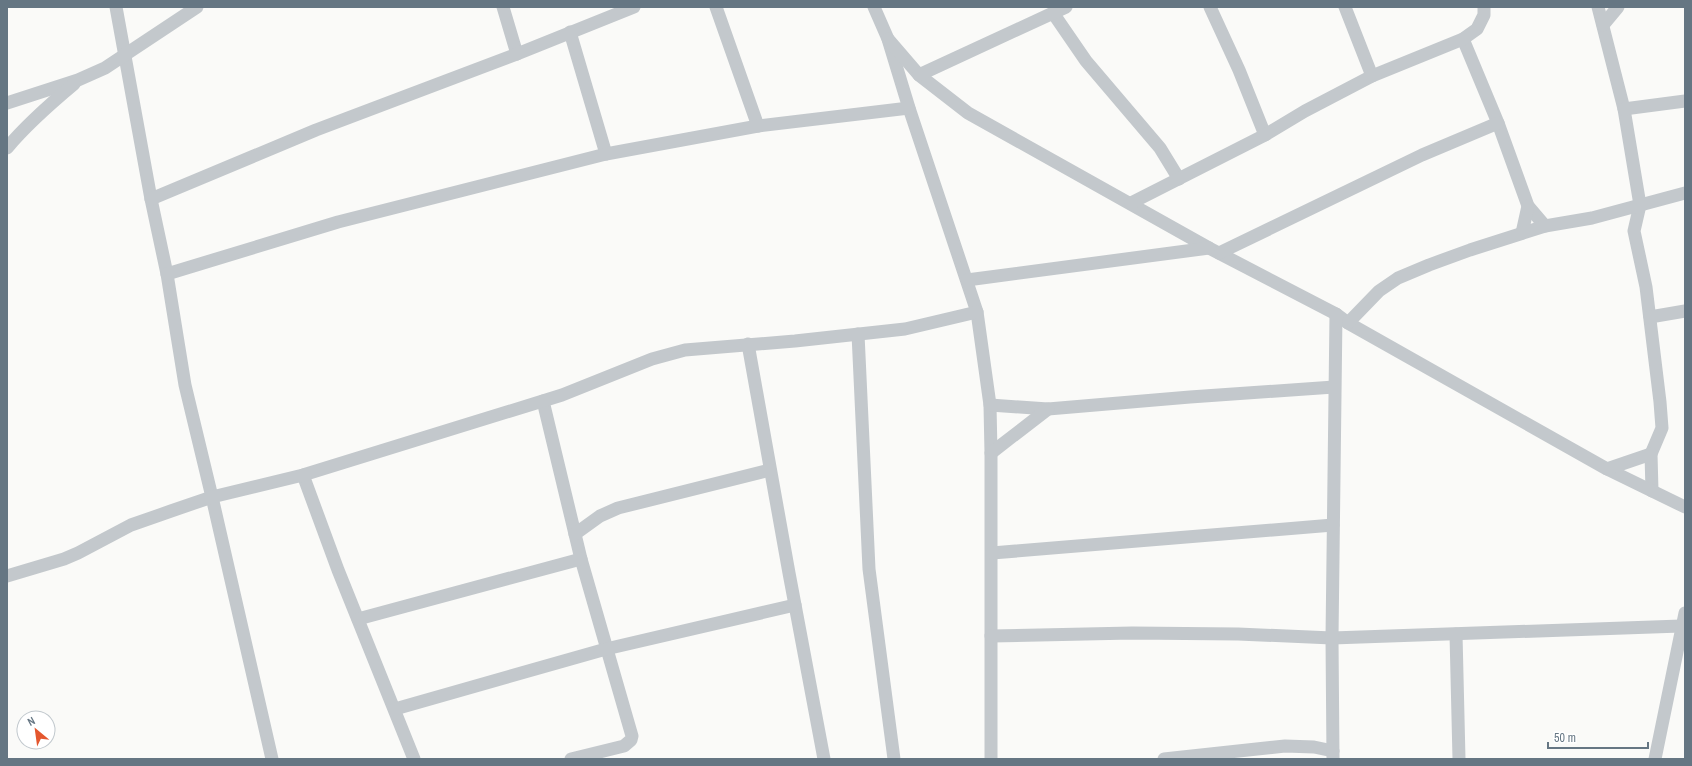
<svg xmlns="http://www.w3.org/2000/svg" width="1692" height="766" viewBox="0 0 1692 766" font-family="'Archivo Narrow',sans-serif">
	<rect width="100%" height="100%" fill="#fafaf8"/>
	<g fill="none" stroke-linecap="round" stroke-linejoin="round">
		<g stroke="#c3c8cc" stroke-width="13">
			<path d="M116,7L151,199L167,274L185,385L212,497L272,759"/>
			<path d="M503,7L517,54"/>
			<path d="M716,7L758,126"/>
			<path d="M874,7L888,39L909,108L977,312L990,405L991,453V759"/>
			<path d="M1210,7L1239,70L1265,135"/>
			<path d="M1345,7L1372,76"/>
			<path d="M1598,7L1624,109L1640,205L1634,231L1646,287L1660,402L1662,428L1651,454L1652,491"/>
			<path d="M1053,13L1086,61L1160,148L1179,179"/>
			<path d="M1603,25L1618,7"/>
			<path d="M570,32L606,154"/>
			<path d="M888,39L919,75L968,113L1209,248L1336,314L1348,323L1607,469L1685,507"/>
			<path d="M1463,39L1498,123L1528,206L1545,226"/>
			<path d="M919,75L1066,7"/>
			<path d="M7,103L78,80L105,68L197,7"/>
			<path d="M1624,109L1685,101"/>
			<path d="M7,148C27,124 50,104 74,84"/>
			<path d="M151,199L316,130L517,54L634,7"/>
			<path d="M1131,203L1265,135L1305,111L1372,76L1463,39L1477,29L1484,15V7"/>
			<path d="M1522,233L1528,206"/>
			<path d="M1219,253L1422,155L1498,123"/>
			<path d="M167,274L338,222L606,154L758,126L909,108"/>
			<path d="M967,280L1209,248"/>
			<path d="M1650,317L1685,311"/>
			<path d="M1348,323L1379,291L1398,278L1429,265L1470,250L1545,226L1592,218L1685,193"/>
			<path d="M858,334L869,569L894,759"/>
			<path d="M748,344L789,573L824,759"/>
			<path d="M543,401L581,559L632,736L631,740L624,746L571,759"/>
			<path d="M990,405L1048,409L1190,397L1334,387"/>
			<path d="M991,453L1048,409"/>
			<path d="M1607,469L1651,454"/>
			<path d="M303,475L338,570L414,759"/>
			<path d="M575,534L600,516L618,508L770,470"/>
			<path d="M992,553L1333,525"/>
			<path d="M7,576L64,559L78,553L131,525L171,511L212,497L303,475L562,395L652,359L685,350L795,341L905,329L977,312"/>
			<path d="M358,619L581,559"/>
			<path d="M1456,634L1459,759"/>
			<path d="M991,636L1132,633L1238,634L1332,638L1681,626"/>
			<path d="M395,709L606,649L795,605"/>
			<path d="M1164,759L1285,746L1314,747L1333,751"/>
			<path d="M1333,759L1332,638L1336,314"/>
			<path d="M1655,759L1685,613"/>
		</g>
	</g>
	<rect width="1692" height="766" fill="none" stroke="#657683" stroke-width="16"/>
	<g transform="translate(36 730) rotate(331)"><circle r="19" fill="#ffffff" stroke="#c1c8cd"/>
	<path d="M0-3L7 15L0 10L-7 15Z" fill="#e4572e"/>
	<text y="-6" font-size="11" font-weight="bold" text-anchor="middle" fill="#657683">N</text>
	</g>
	<path d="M1548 742v6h100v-6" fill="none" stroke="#657683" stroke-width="2"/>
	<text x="1554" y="742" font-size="12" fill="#657683" stroke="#ffffff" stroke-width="3" paint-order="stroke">50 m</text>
</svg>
